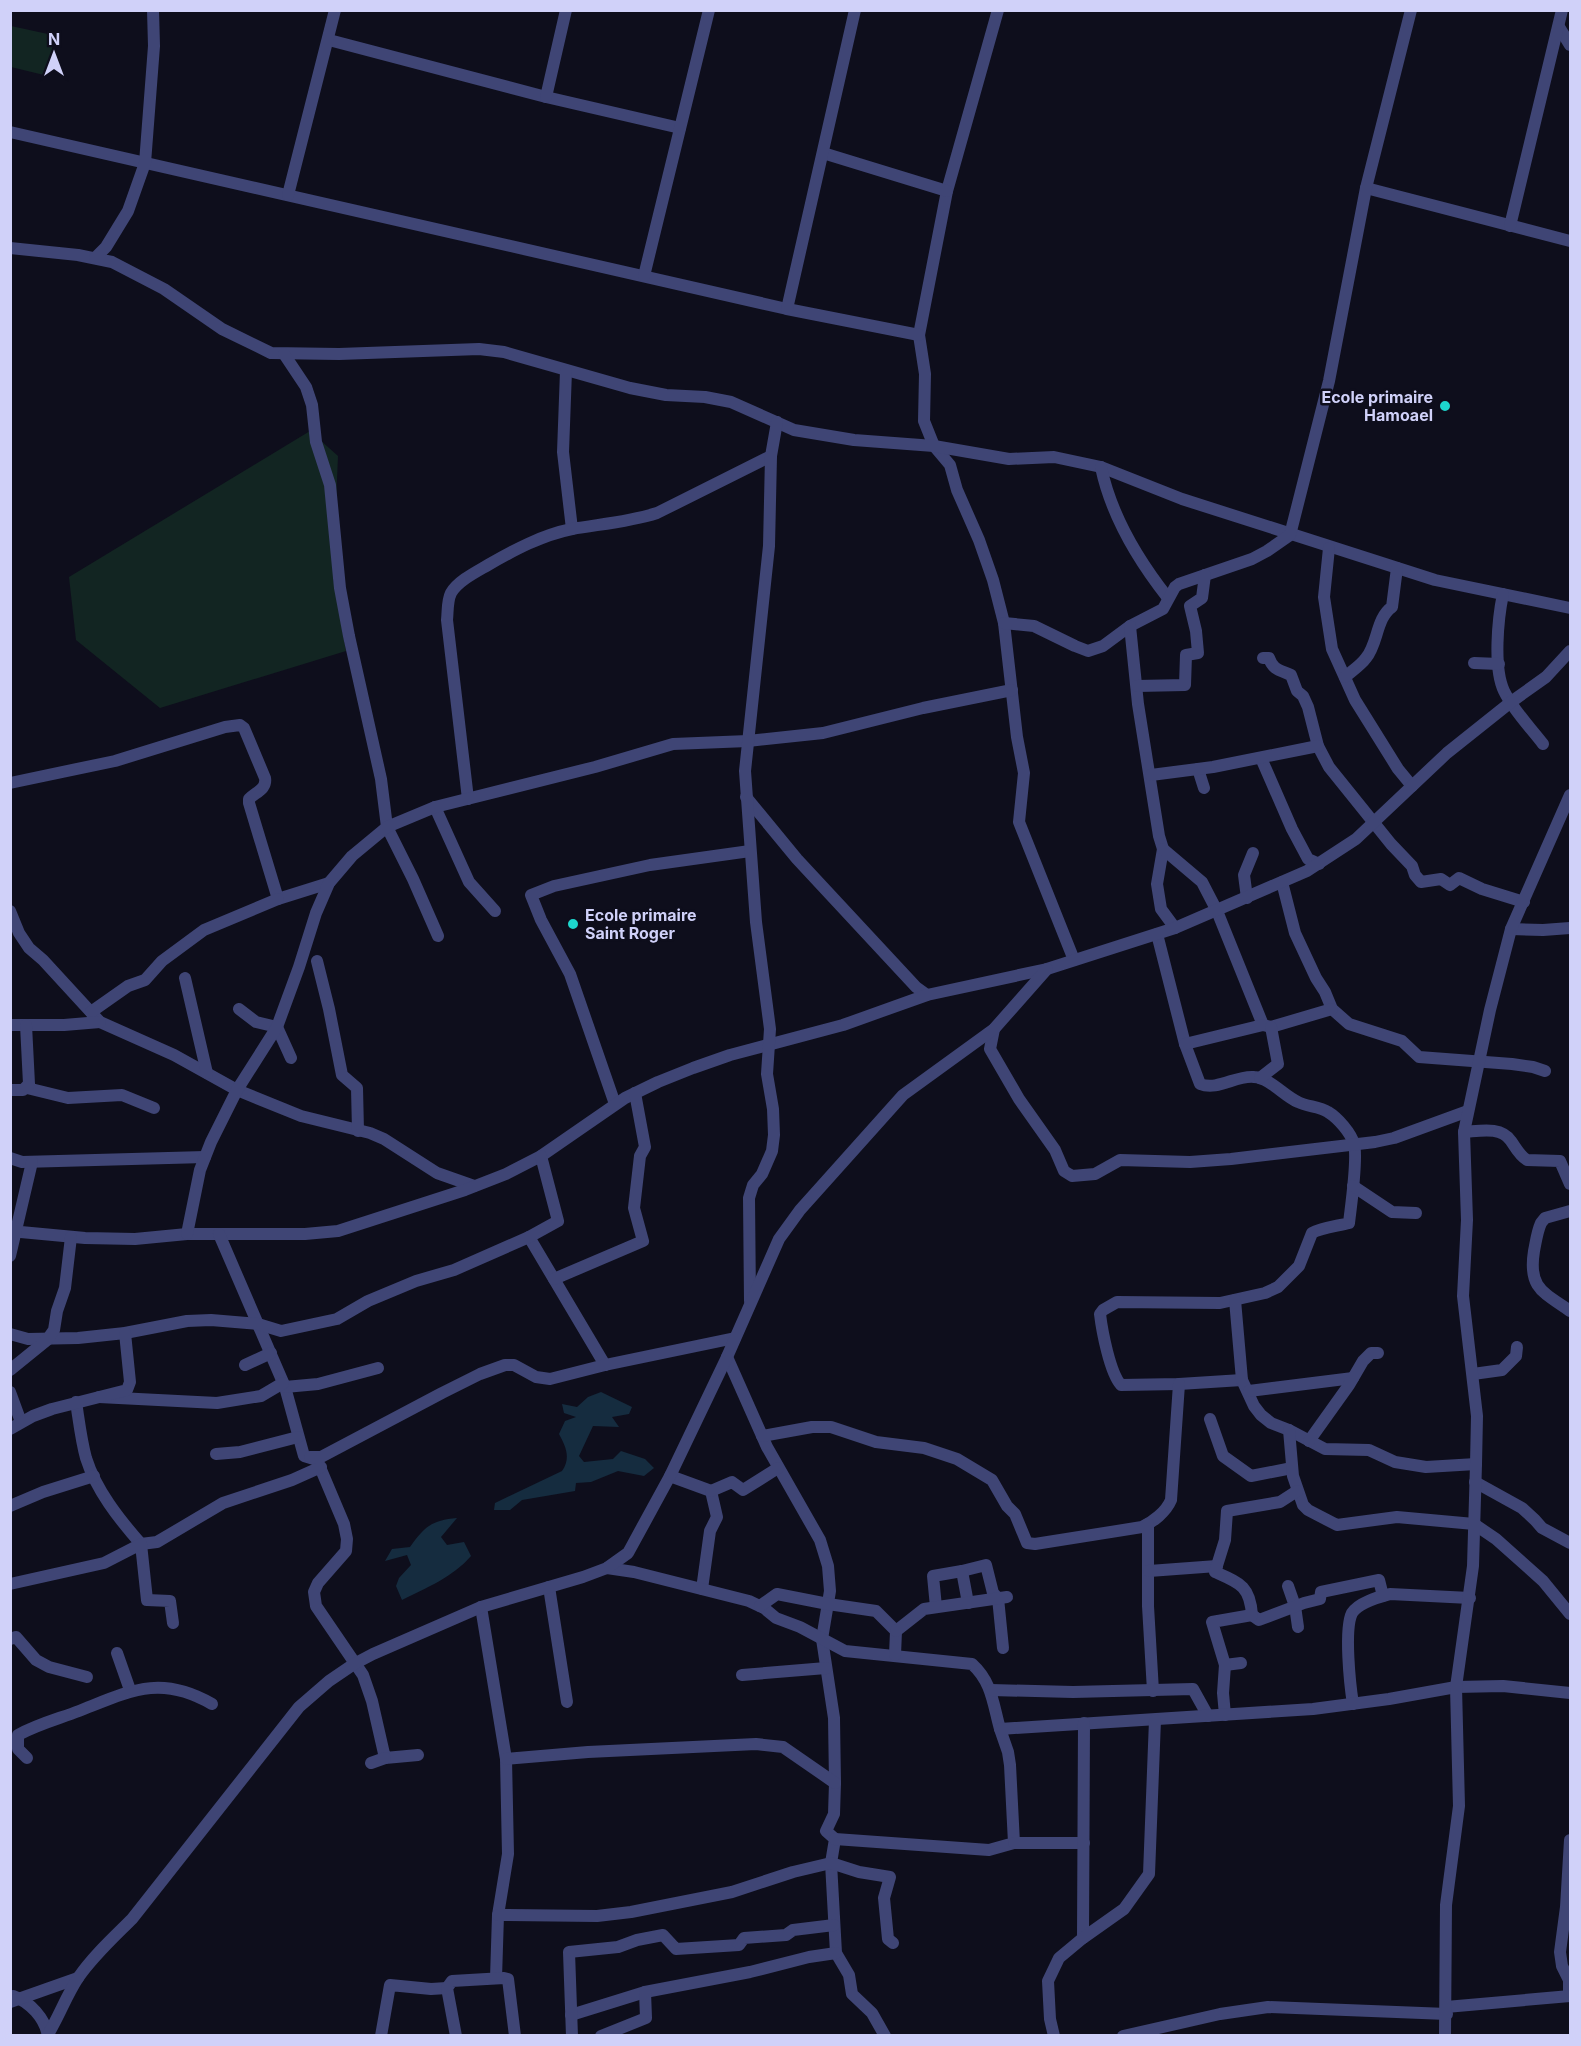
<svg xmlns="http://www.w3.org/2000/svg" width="1581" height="2046" viewBox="0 0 1581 2046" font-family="Inter,sans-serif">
	<rect width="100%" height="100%" fill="#0e0e1c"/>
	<g fill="#122522">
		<path d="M11,26L57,36L48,76L11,67Z"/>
		<path d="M310,431L338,456L333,577L346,651L160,708L76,640L69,577Z"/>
	</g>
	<g fill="#152c3f">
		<path d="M601,1392L632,1407L629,1414L612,1417L619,1427L593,1426L579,1456L584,1462L613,1459L621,1451L645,1459L654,1468L644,1476L618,1471L591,1482L576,1483L575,1491L522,1500L510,1510H494L495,1503L562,1471C571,1458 566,1447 559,1434L565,1421L576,1417L564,1413L562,1404L577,1407L588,1397Z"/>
		<path d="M457,1518L441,1537L447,1545L464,1542L471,1556C453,1577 426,1588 402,1600L396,1586L399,1578L411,1565L407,1555L385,1561L392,1549L410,1547C424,1527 432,1520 457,1518Z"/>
	</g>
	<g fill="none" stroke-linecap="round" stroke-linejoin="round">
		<g stroke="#3f4575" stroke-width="12">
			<path d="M998,10L947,191L919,335L925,374L924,421L934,446L950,465L957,490L979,540L993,580L1004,623L1017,737L1024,773L1019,822L1074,960"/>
			<path d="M1559,27L1570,45"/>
			<path d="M329,40L546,97L680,128"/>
			<path d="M546,97L566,10"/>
			<path d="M10,132L787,309L919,335"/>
			<path d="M823,153L947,191"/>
			<path d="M1366,188L1570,241"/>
			<path d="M288,195L335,10"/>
			<path d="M1510,226L1562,10"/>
			<path d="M10,248L78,255L112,262L164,289L222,329L271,353L339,354L479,349L504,352L630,388L666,395L705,397L731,402L794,430L854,440L934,446L1009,459L1054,457L1101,467L1182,499L1435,580L1570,608"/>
			<path d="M95,258L106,247L128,211L145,163L154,46L153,10"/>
			<path d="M644,276L709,10"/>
			<path d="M787,309L855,10"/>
			<path d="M284,354L306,387L312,405L316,442L330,485L340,588L349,636L381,779L387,827L413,879L438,936"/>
			<path d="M566,371L563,452L572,529"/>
			<path d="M1101,467C1111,515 1138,560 1168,598"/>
			<path d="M1329,548L1324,597L1332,649L1355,700L1398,769L1412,786"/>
			<path d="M1503,594C1498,618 1493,668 1504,691C1513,710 1530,727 1543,744"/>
			<path d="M1004,623L1034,626L1075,646L1088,651L1103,646L1130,626L1163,609L1175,587L1179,584L1252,559L1267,551L1290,535L1329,381L1366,188L1411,10"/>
			<path d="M1130,626L1138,704L1159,836L1163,849L1157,884L1161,909L1175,928"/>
			<path d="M1263,658H1269C1273,670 1280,670 1291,675L1297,691L1303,696L1308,707L1318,746L1329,767L1391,844L1412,866L1415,875L1421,882L1441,879L1450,885L1459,878L1482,889L1524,902"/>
			<path d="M1474,663L1499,664"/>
			<path d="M1345,677C1352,671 1361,665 1366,658C1378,644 1376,618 1392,607L1397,568"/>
			<path d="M1137,686L1185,685L1186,655L1198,653L1196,631L1190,606L1202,598L1205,575"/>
			<path d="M1261,758L1292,829L1308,859L1319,864"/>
			<path d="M1198,769L1204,788"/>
			<path d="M1151,775L1213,767L1318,746"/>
			<path d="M10,783L115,761L225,727L240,725L244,728L265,778C267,789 256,792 249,799V803L278,899L329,883"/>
			<path d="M746,797L797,859L916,987L927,995"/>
			<path d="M468,799L447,620C448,611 447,601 451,593C458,581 476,572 488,565C514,550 542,535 572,529C601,524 629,522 657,513L771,456"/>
			<path d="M435,807L469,882L495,911"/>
			<path d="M1163,849L1202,882L1217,911L1263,1025"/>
			<path d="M1282,882L1295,933L1316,978L1325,992L1332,1009L1349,1024L1402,1041L1419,1057L1512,1064L1533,1067L1545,1071"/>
			<path d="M1247,898L1244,875L1253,853"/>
			<path d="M10,911L19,933L29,948L43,960L100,1022L174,1055L237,1090L301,1116L370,1133L384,1139L437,1173L474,1186"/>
			<path d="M1511,929L1543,930L1570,928"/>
			<path d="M1157,934L1185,1044L1200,1084C1218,1091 1236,1075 1254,1077C1270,1078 1284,1096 1298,1102C1308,1107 1319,1106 1328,1112C1338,1118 1351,1133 1354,1144C1358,1159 1351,1205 1349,1223C1338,1226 1321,1228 1312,1233L1299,1266L1278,1287L1265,1293L1220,1303L1117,1302L1103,1310L1100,1314C1102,1331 1110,1373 1121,1385L1179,1384L1242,1380"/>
			<path d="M317,961L329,1009L342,1075L357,1088L358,1131"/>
			<path d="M185,978L207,1073"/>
			<path d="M239,1009L256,1022L277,1027L291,1058"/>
			<path d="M91,1012L128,986L145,980L162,961L204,930L278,899"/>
			<path d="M10,1025H64L100,1022"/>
			<path d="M994,1029L990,1049L1019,1099L1055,1150L1064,1171L1072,1176L1095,1174L1120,1160L1190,1162L1231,1159L1375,1142L1394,1138L1468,1111"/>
			<path d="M1185,1044L1263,1025L1271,1027L1332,1009"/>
			<path d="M1260,1078L1278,1064L1271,1027"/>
			<path d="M27,1088L68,1098L122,1095L154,1108"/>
			<path d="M10,1090H23L29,1084L26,1025"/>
			<path d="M615,1104L570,974L541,920L531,895L554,886L650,865L750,851"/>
			<path d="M1464,1132C1480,1131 1501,1126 1511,1141C1516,1148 1519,1155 1527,1160L1560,1161L1570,1184"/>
			<path d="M10,1158L22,1162L205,1157"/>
			<path d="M1353,1186L1392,1212L1416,1213"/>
			<path d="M1570,1211L1545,1218L1541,1223C1537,1232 1536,1241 1534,1251C1528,1288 1543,1292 1570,1311"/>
			<path d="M10,1231L85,1238L135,1239L187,1234H305L338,1231L465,1190L506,1174L541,1156L625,1098L658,1082L693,1068L730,1055L843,1025L927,995L1047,969L1175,928L1307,871L1356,839L1447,753L1511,702L1546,677L1570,651"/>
			<path d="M187,1234L200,1170L211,1142L237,1090L277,1027L299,967L316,913L329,883L352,856L387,827L435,807L595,767L673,744L748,741L823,733L923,708L1012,690"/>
			<path d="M219,1234L285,1387L304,1456L317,1460L344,1524L347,1539L346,1551L318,1583L314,1592L316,1606L363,1675L372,1701L385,1758L418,1755"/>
			<path d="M529,1237L605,1365"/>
			<path d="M10,1256L32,1162"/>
			<path d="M554,1279L643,1241L634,1208L640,1156L645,1147L635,1093"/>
			<path d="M1235,1300L1242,1380L1254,1406L1261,1415L1271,1423L1289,1430L1325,1449L1369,1450L1395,1462L1426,1467L1476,1464"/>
			<path d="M750,1301L749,1198L753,1185L762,1174L772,1151L774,1135L773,1109L767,1074L770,1029L756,922L745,771L769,546L771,456L777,422"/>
			<path d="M10,1334L28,1339L78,1338L125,1333L187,1321L211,1320L258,1324L281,1331L337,1319L368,1301L416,1281L454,1270L529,1237L558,1221L541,1156"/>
			<path d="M727,1357L767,1447L820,1540L828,1566L830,1591L822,1639L834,1718L835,1783L834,1814L826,1831L835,1839L831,1863L836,1953L849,1975L852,1994L872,2013L885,2036"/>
			<path d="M245,1365L271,1353"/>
			<path d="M10,1370L47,1340L54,1330L57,1311L65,1288L71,1237"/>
			<path d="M1473,1374L1502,1370L1516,1356L1517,1347"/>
			<path d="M285,1387L318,1384L378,1368"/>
			<path d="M1249,1391L1353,1378"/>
			<path d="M10,1392L21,1422"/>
			<path d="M99,1397L217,1403L261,1396L283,1383"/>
			<path d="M76,1402C79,1421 81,1440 86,1458C96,1490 119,1519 141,1544L157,1542L223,1503L292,1480L321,1467"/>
			<path d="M1210,1419L1223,1456L1251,1476L1292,1468"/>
			<path d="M10,1429L33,1416L52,1409L127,1390L130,1382L125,1333"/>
			<path d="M1289,1430L1293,1476L1303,1505L1308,1510L1337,1525L1397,1517L1474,1524L1496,1539L1543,1581L1570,1614"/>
			<path d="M762,1436L812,1427H831L876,1442L924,1448L957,1459L992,1480L1007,1506L1015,1514L1027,1543L1035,1544L1142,1527C1153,1522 1166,1512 1171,1500L1179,1384"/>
			<path d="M1309,1441L1349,1385L1363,1361L1371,1353H1378"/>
			<path d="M216,1454L240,1452L298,1437"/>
			<path d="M310,1457H321L442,1393L480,1374L505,1365H514L536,1377L550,1379L605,1365L735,1338"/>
			<path d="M670,1476L711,1491L717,1517L710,1531L702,1589"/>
			<path d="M1475,1482L1522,1508L1535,1520L1542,1528L1570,1543"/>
			<path d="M711,1491L732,1482L743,1490L778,1468"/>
			<path d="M10,1506L43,1492L94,1476"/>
			<path d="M1148,1524V1606L1153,1691"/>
			<path d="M607,1568L634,1572L749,1601L764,1608L776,1618L800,1627L845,1651L972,1664C992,1682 993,1704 1000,1729"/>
			<path d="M962,1571L986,1565L993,1593L998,1598L1003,1648"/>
			<path d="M1149,1571L1217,1566"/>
			<path d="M10,1584L104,1563L141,1544L147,1600L170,1601L173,1623"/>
			<path d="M1288,1586L1295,1606L1298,1627"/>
			<path d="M549,1587L567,1702"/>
			<path d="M760,1606L777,1594L828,1604L876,1611L896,1631L895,1655"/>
			<path d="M481,1607L506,1759L508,1854L498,1915L496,1978"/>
			<path d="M936,1607L933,1576L962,1571L968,1603"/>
			<path d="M1252,1615L1259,1620L1304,1603L1320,1599L1321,1592L1379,1580L1383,1596"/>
			<path d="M896,1631L924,1609L1007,1597"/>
			<path d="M10,1639L16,1637L36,1660L49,1667L87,1677"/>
			<path d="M117,1653L130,1690"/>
			<path d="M1225,1665L1241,1663"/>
			<path d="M742,1675L826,1668"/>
			<path d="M991,1690L1073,1692L1193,1689L1208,1716"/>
			<path d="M1353,1704C1350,1685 1344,1629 1352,1613C1359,1602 1379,1597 1390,1594L1470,1598"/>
			<path d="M1225,1715L1223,1693L1225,1665L1212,1622L1252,1615C1250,1586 1240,1583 1215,1572L1225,1540L1227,1511L1280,1502L1297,1491"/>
			<path d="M27,1758L18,1749V1735C38,1724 58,1719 79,1711C130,1691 160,1674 212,1704"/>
			<path d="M506,1759L588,1752L756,1744L783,1747L835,1783"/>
			<path d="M371,1763L385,1758"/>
			<path d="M835,1839L989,1850L1014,1843L1010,1765L1008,1752L1000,1729L1313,1709L1389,1699L1456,1687L1503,1686L1570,1693"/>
			<path d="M1014,1843H1084"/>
			<path d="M498,1915L597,1916L631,1912L732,1892L793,1872L831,1863L859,1872L890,1877L884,1898L888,1939L893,1943"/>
			<path d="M1083,1938L1084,1723"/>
			<path d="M13,1996C30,2002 45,2018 48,2036"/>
			<path d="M1569,1996V1980L1562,1966L1560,1952L1566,1907L1570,1840"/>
			<path d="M10,2002L78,1978"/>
			<path d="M1446,2007L1570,1996"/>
			<path d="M571,2015L645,1992L750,1972L809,1957L836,1953"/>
			<path d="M47,2036C59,2017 66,1996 78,1978C93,1956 114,1937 132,1919L299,1707L329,1681L354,1664L373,1654L481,1607L583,1577L607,1568L628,1553L670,1476L727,1357L779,1239L800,1210L903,1095L994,1029L1047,969"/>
			<path d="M381,2036L390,1985L431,1989L447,1988"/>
			<path d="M456,2036L447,1988L452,1981L504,1978L508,1979L515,2036"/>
			<path d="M572,2036L569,1952L618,1947L637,1940L663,1935L676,1949L739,1945L744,1938L786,1935L793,1930L834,1925"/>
			<path d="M601,2036L646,2018L645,1992"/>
			<path d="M1054,2036L1050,2019L1048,1981L1059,1958L1083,1938L1124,1909L1149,1874L1155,1720"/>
			<path d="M1123,2036L1220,2014L1268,2007L1447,2014"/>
			<path d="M1445,2036L1446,1905L1459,1806L1456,1687L1473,1566L1476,1464L1477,1416L1463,1296L1467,1220L1464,1132L1490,1010L1511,929L1570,795"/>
		</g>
	</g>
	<g fill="#1dd7ce" stroke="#0e0e1c" stroke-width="2">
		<circle cx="1445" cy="406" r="6"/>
		<circle cx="573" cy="924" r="6"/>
	</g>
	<g text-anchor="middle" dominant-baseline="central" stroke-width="5" stroke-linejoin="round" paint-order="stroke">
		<g font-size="16" font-weight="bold" fill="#d0d1f9" stroke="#0e0e1c" text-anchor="end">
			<text x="1433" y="397">Ecole primaire<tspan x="1433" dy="18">Hamoael</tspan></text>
			<text x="585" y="915" text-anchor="start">Ecole primaire<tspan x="585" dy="18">Saint Roger</tspan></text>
		</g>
	</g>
	<rect width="1581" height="2046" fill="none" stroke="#d0d1f9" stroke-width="24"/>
	<g transform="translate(54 54)" stroke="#0e0e1c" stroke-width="4.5" paint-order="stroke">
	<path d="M0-4.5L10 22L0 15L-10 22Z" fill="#d0d1f9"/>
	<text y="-9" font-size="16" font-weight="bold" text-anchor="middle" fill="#d0d1f9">N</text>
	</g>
</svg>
